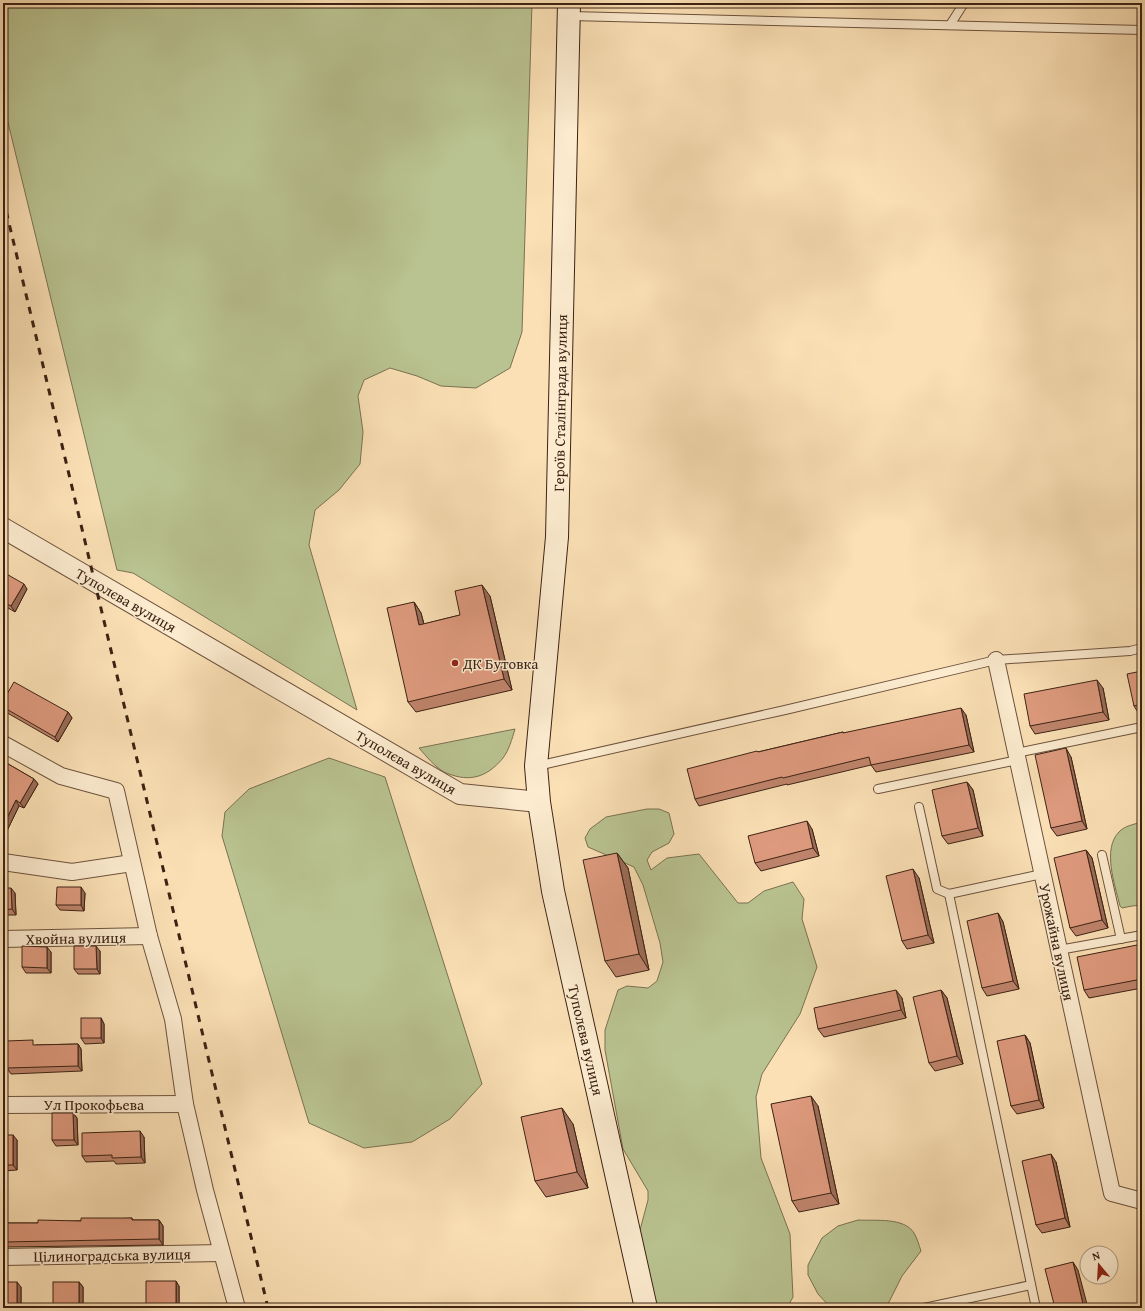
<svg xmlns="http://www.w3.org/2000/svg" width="1145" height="1311" viewBox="0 0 1145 1311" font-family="'Gentium Book Plus',serif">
	<rect width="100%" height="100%" fill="#fbe0b5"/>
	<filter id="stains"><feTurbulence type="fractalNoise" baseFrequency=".005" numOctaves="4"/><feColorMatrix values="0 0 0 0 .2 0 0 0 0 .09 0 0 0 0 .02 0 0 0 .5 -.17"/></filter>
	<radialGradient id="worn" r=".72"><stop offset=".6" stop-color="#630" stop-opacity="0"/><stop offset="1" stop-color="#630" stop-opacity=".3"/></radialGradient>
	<g fill="#b9c391" stroke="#7a7252">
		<path d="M3,3H532L522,332L510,368L476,388L441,386L417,376L390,368L364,380L358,396L363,432L360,464L339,490L315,510L309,545L357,710L133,573L117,570L3,102Z"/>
		<path d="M515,729C512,739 509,750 503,758C489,775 473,782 452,775C449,774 446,773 444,772C434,766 427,757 419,748Z"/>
		<path d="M329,758L385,777L482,1084L450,1119L412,1142L364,1148L309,1123L222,836L225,812L249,789Z"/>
		<path d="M647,809H659L669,813L674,834L669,843L652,852L647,860L651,870L667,858L699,854L738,903H748L764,891L793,882L804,899L802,919L817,967L800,1014L762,1074L756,1097L761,1158L790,1234L793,1297L787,1308H656L651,1298L640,1230L648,1200V1191L623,1149L605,1050V1030L618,990L627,986L648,988L657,981L663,962L660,943L643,885L634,867L588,847L585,838L590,829L606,817Z"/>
		<path d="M1142,822V905L1132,906L1122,908L1120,906C1115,885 1102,849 1119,832C1124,826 1135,824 1142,822Z"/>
		<path d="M858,1220C875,1221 904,1217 914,1233C917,1238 919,1245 921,1251L902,1276L888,1304L875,1308H831L818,1294L808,1275V1265L822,1238L838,1226Z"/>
	</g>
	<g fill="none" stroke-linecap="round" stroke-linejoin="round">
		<g stroke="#6c523c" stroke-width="10">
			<g id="service">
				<path d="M570,16L1142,30"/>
				<path d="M950,25L964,3"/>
				<path d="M1016,753L1142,727"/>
				<path d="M537,766L785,710L996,660L1130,651L1142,648"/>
				<path d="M878,789L1018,760"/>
				<path d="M919,807L937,889L949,894"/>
				<path d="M1102,855L1121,939"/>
				<path d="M1059,950L1142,935"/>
				<path d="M924,1308L1031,1285"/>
				<path d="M1036,1308L949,894L1042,874"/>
			</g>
		</g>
		<g stroke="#6c523c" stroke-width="18">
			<g id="minor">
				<path d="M996,660L1112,1193L1142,1201"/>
				<path d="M3,744L61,776L116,791L149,936L173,1019L185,1104L205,1190L237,1308"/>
				<path d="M3,862L72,872L132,863"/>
				<path d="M3,939L149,936"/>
				<path d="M3,1105L185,1104"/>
				<path d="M3,1257L221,1253"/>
			</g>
		</g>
		<g stroke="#6c523c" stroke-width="22">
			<path id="tertiary" d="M3,528L460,794L539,802"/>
		</g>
		<g stroke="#3c2214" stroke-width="24">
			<path id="secondary" d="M569,3L557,537L536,766L539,802L553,891L646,1308"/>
		</g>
		<use href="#service" stroke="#fcebcf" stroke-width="8"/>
		<use href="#minor" stroke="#fcebcf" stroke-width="16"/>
		<use href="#tertiary" stroke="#fcebcf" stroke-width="20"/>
		<use href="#secondary" stroke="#fcebcf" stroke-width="22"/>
		<path stroke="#3c2214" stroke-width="3" stroke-dasharray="7 7" stroke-linecap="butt" d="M3,198L268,1308"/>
	</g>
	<g fill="#bf846c" stroke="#3c2214">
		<path d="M3,572L27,589L15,612L3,605Z"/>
		<path d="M490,596L512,690L416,712L408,702L414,602L421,613L424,624L460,615Z"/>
		<path d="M1142,671V713L1139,714L1134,706Z"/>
		<path d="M1103,688L1109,720L1035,734L1030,726Z"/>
		<path d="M3,701L68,712L72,718L58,742L4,711L3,710Z"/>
		<path d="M966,715L974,752L876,772L871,765L787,785V784L699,806L695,799L758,752L843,732L844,733Z"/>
		<path d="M1071,757L1087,829L1057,836L1051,828Z"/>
		<path d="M3,761L34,779L38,784L24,808L19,806L3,839Z"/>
		<path d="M967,782L973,790L983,836L948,844L942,836Z"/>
		<path d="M812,829L819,856L761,871L755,863Z"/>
		<path d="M1086,850L1092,858L1108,928L1076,936L1070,928Z"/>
		<path d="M617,853L628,868L649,970L616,977L605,961Z"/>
		<path d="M919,878L934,943L907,949L902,941Z"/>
		<path d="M3,888L15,893L16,915H3Z"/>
		<path d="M85,893L84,911L60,910L56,905Z"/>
		<path d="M998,913L1003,922L1019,989L987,996L982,988Z"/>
		<path d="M1142,944V988L1089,998L1084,990Z"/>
		<path d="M100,951V974H78L74,969Z"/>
		<path d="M51,952V973H26L22,967Z"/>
		<path d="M941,990L947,998L963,1064L935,1071L929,1063Z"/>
		<path d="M902,998L906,1018L824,1037L818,1029Z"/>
		<path d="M101,1018L104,1024V1043L85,1044L81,1038Z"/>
		<path d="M1025,1035L1030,1043L1044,1108L1017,1114L1011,1106Z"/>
		<path d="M78,1044L81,1049L82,1071L11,1074L7,1068L36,1045Z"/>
		<path d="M818,1106L839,1204L799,1212L792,1201Z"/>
		<path d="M73,1113L77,1118L78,1145L56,1146L52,1140Z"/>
		<path d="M573,1124L588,1188L546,1197L535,1181Z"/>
		<path d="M3,1135L17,1140V1170L3,1171Z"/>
		<path d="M144,1137L145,1163L116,1164L114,1161L86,1162L82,1156Z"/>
		<path d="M1056,1162L1070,1227L1042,1233L1036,1225Z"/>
		<path d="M132,1218L133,1220H159L163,1226V1245L4,1247L3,1246V1223H38Z"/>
		<path d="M3,1282L21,1287V1308H3Z"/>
		<path d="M79,1282L83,1287V1308H56L53,1304Z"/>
		<path d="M179,1286V1308H148L146,1306Z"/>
	</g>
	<g fill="#9b6c58" stroke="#3c2214">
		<path d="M24,584L27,589L15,612L11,606Z"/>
		<path d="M482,585L490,596L512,690L504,679Z"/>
		<path d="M414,602L421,613L427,636L419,625Z"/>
		<path d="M1097,680L1103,688L1109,720L1103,712Z"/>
		<path d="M961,708L966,715L974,752L969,745Z"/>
		<path d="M68,712L72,718L58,742L55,737Z"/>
		<path d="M1066,748L1071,757L1087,829L1082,821Z"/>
		<path d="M34,779L38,784L24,808L20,803Z"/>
		<path d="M967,782L973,790L983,836L978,828Z"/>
		<path d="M16,800L19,806L3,839V826Z"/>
		<path d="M807,821L812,829L819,856L813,848Z"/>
		<path d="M1086,850L1092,858L1108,928L1102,920Z"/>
		<path d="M617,853L628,868L649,970L639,954Z"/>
		<path d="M913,869L919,878L934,943L928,935Z"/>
		<path d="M81,887L85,893L84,911L81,905Z"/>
		<path d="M11,888L15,893L16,915L12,909Z"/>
		<path d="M998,913L1003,922L1019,989L1013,981Z"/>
		<path d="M96,946L100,951V974L97,969Z"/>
		<path d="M47,947L51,952V973L47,968Z"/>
		<path d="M896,990L902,998L906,1018L901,1010Z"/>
		<path d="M941,990L947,998L963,1064L957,1056Z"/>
		<path d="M101,1018L104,1024V1043L101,1038Z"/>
		<path d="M1025,1035L1030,1043L1044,1108L1039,1100Z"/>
		<path d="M78,1044L81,1049L82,1071L78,1066Z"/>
		<path d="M811,1096L818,1106L839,1204L831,1193Z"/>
		<path d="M562,1108L573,1124L588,1188L577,1172Z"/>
		<path d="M73,1113L77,1118L78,1145L74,1140Z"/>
		<path d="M140,1131L144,1137L145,1163L141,1157Z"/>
		<path d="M13,1135L17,1140V1170L13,1165Z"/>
		<path d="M1051,1154L1056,1162L1070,1227L1065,1218Z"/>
		<path d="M159,1220L163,1226V1245L159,1239Z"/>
		<path d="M1073,1262L1078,1270L1088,1308H1084Z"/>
		<path d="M176,1281L179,1286V1308H177L176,1305Z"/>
		<path d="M17,1282L21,1287V1308H20L17,1304Z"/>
		<path d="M79,1282L83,1287V1308H82L79,1304Z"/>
	</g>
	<g fill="#de9a7e" stroke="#3c2214">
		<path d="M3,572L24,584L11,606L3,602Z"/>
		<path d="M482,585L504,679L408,702L387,608L414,602L419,625L460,615L455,591Z"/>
		<path d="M1142,671V704L1134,706L1127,674Z"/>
		<path d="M1097,680L1103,712L1030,726L1024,694Z"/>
		<path d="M14,682L68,712L55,737L3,707V701Z"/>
		<path d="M961,708L969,745L871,765L869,757L783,778L782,777L695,799L687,769L757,751L758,752L843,732V733Z"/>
		<path d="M1066,748L1082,821L1051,828L1035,755Z"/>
		<path d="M1142,750V766L1139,751Z"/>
		<path d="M3,761L34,779L20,803L16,800L3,826Z"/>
		<path d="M967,782L978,828L942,836L932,790Z"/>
		<path d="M807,821L813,848L755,863L748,836Z"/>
		<path d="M1086,850L1102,920L1070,928L1054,858Z"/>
		<path d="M617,853L639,954L605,961L583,860Z"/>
		<path d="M913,869L928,935L902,941L886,876Z"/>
		<path d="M57,887H81V905H56Z"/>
		<path d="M3,888H11L12,909L3,910Z"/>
		<path d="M998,913L1013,981L982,988L967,921Z"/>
		<path d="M1142,944V979L1084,990L1077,957Z"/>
		<path d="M22,946L47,947V968L22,967Z"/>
		<path d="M74,946H96L97,969H74Z"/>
		<path d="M896,990L901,1010L818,1029L814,1008Z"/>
		<path d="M941,990L957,1056L929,1063L913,997Z"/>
		<rect x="81" y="1018" width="20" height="20"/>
		<path d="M1025,1035L1039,1100L1011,1106L997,1041Z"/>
		<path d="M33,1040V1045L78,1044V1066L7,1068L6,1041Z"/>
		<path d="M811,1096L831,1193L792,1201L771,1104Z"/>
		<path d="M562,1108L577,1172L535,1181L521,1117Z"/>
		<path d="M52,1113H73L74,1140H52Z"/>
		<path d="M140,1131L141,1157L112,1158V1155L82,1156V1133Z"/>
		<rect x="3" y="1135" width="10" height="30"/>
		<path d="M1051,1154L1065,1218L1036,1225L1022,1161Z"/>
		<path d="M81,1218H132V1220H159V1239L3,1242V1223H38V1220L81,1221Z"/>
		<path d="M1073,1262L1084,1308H1055L1045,1269Z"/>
		<path d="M146,1281H176V1305L146,1306Z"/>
		<rect x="3" y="1282" width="14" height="22"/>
		<rect x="53" y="1282" width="26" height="22"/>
	</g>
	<circle fill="#8f2418" stroke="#fcebcf" stroke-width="1.5" cx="455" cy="663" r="4"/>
	<g text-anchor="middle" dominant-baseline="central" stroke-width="3" stroke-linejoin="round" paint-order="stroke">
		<g font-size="15" fill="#3c2214" stroke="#fcebcf">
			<text transform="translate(560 403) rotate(-89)">Героїв Сталінграда вулиця</text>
			<text transform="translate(126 600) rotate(30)">Туполєва вулиця</text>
			<text transform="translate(406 762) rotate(30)">Туполєва вулиця</text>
			<text transform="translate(76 938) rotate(-1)">Хвойна вулиця</text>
			<text transform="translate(1057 942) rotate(78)">Урожайна вулиця</text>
			<text transform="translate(586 1040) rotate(77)">Туполєва вулиця</text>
			<text x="94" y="1104">Ул Прокофьева</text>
			<text transform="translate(112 1255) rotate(-1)">Цілиноградська вулиця</text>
		</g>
		<g font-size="15" fill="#3c2214" stroke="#fcebcf" text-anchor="start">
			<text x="463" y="663">ДК Бутовка</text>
		</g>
	</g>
	<rect width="1145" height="1311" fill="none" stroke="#fbe0b5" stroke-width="16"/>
	<rect x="4" y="4" width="1137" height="1303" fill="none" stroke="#3c2214" stroke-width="2"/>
	<rect x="8" y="8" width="1129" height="1295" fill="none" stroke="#3c2214"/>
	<g transform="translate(1099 1265) rotate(342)"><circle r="19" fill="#fcebcf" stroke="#af9b84"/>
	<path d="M0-3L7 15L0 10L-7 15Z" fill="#8f2418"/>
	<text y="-6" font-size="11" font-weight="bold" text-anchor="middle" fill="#3c2214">N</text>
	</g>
	<rect width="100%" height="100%" filter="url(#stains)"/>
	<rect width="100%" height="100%" fill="url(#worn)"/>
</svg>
